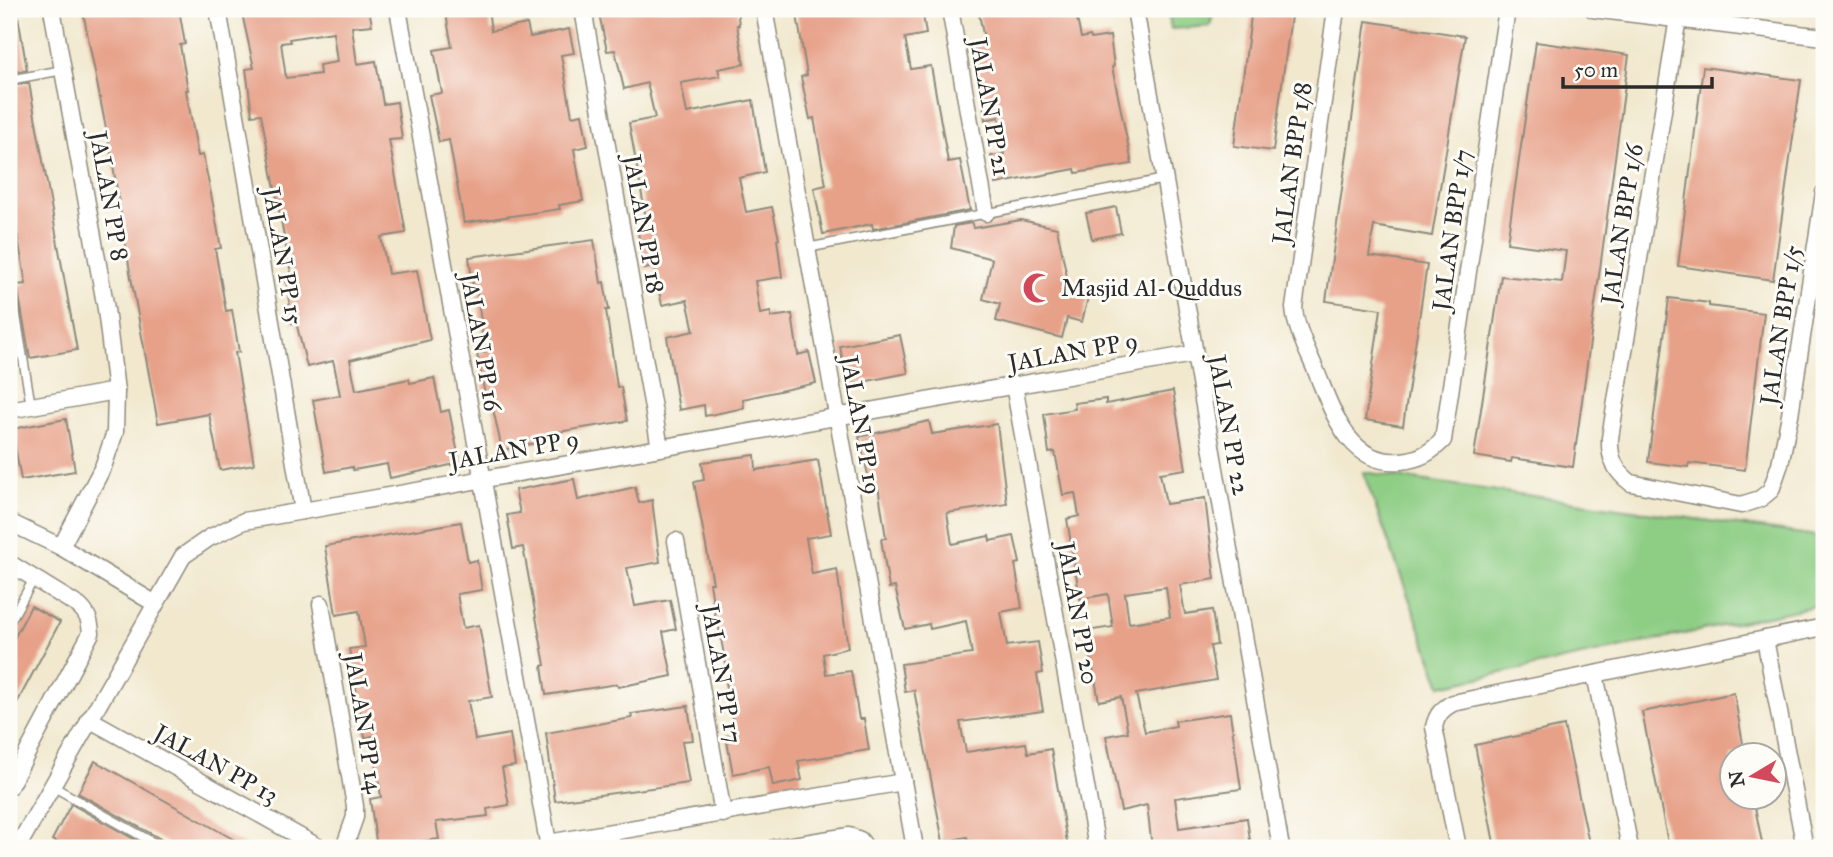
<svg xmlns="http://www.w3.org/2000/svg" width="1833" height="857" viewBox="0 0 1833 857" font-family="'IM FELL Great Primer',serif">
	<rect width="100%" height="100%" fill="#fdfcf7"/>
	<filter id="ink" filterUnits="userSpaceOnUse"><feTurbulence type="fractalNoise" baseFrequency=".0143" numOctaves="2"/><feDisplacementMap in="SourceGraphic" scale="14" xChannelSelector="R" yChannelSelector="G"/><feConvolveMatrix kernelMatrix="1 2 1 2 8 2 1 2 1" color-interpolation-filters="sRGB"/></filter>
	<filter id="wash" filterUnits="userSpaceOnUse"><feTurbulence type="fractalNoise" baseFrequency=".00686" numOctaves="4" result="noise"/><feDisplacementMap in="SourceGraphic" scale="28" xChannelSelector="R" yChannelSelector="G"/><feGaussianBlur stdDeviation="1.57" result="paint"/><feColorMatrix in="noise" values="0 0 0 0 0 0 0 0 0 0 0 0 0 0 0 0 0 1.4 0 .05"/><feComposite in="paint" operator="in"/></filter>
	<g filter="url(#wash)">
		<rect width="100%" height="100%" fill="#f1e8ce"/>
		<g fill="#8dcd84" stroke="#5c7c58" stroke-width="2">
			<path d="M1168,9H1214L1210,26L1171,29Z"/>
			<path d="M1363,472L1824,537V604L1441,686Z"/>
		</g>
		<g id="blocks">
			<g fill="#e7a189" fill-rule="evenodd">
				<path d="M100,9H179L185,44L180,45L188,90H186L198,156L203,155L213,204L221,248L215,249L226,311L232,310L239,352L235,353L254,464L220,470L209,414L158,423L130,272L112,159L83,12Z"/>
				<path d="M241,9H369L372,25L352,27L357,64L376,61L383,104L397,102L402,139L389,140L406,233L381,237L388,274L417,270L430,340L350,360L356,390L409,379L410,383L434,378L441,412L449,410L460,463L390,478L387,464L353,470L352,467L326,472L313,400L340,395L334,364L333,361L307,367L296,322L292,323L286,280L292,279L261,114L252,115L246,69L254,68ZM333,32L337,62L319,65L320,74L286,78L281,43L290,42L289,39Z"/>
				<path d="M445,9H488L491,31L527,24L530,37L569,29L574,53L561,55L572,116L582,114L588,146L574,149L583,201L559,205L560,209L464,223L449,140L439,142L429,95L442,93L434,50L452,47Z"/>
				<path d="M598,9H737L739,25H737L744,64L718,69L720,76L681,83L687,113L753,100L765,172L739,178L746,212L772,207L779,239H777L782,277L755,281L760,314L771,312V317L792,314L798,355L809,352L816,383L743,399L744,408L705,416L704,405L679,410L667,337L694,331L687,300L662,305L654,267L644,269L636,220L646,218L629,123L655,118L647,83L624,89L615,50L607,51Z"/>
				<path d="M796,9H922L926,34L905,38L911,69L931,66L948,162L960,160L970,210L873,229L872,224L823,234L814,188L826,185L814,118L810,119L801,77L807,75Z"/>
				<path d="M978,9H1075L1081,38L1090,36L1091,39L1110,36L1114,66L1112,67L1132,164L1076,173L1075,169L996,184L991,156L1004,154L999,117L985,120L983,101L973,46L985,44Z"/>
				<path d="M1252,9H1292L1273,151L1234,146Z"/>
				<path d="M9,10H17L27,70L9,73Z"/>
				<path d="M1366,21L1465,36L1432,236L1374,226L1369,256L1427,265L1403,426L1365,420L1381,309L1326,301Z"/>
				<path d="M1536,42L1629,55L1573,467L1512,458L1511,462L1474,456L1501,276L1562,282L1566,251L1507,243Z"/>
				<path d="M1703,67L1801,80L1773,280L1678,266Z"/>
				<path d="M29,83L77,350L30,358L17,285L26,284L9,187V86Z"/>
				<path d="M1116,207L1121,233L1092,239L1086,213Z"/>
				<path d="M1021,220L1057,228L1070,292L1090,289L1082,322L1067,318L1062,338L996,321L1000,304L983,299L992,259L951,248L954,226L972,223L973,228Z"/>
				<path d="M594,240L601,283L604,282L609,310H606L617,387H621L627,421L558,432L560,438L502,450L492,404L487,405L477,354L485,352L477,292L474,293L469,257Z"/>
				<path d="M1669,298L1709,303V306L1764,313L1745,470L1689,463L1688,467L1648,462Z"/>
				<path d="M900,335L908,373L847,385L840,346Z"/>
				<path d="M1173,391L1186,469L1160,473L1166,504L1205,498L1215,579L1180,585L1185,614L1212,610L1217,645L1210,646L1216,680L1136,694L1145,732L1176,726L1175,721L1230,713L1241,789L1175,798L1179,828L1247,818L1251,848H1152L1147,805L1121,811L1106,736L1128,732L1121,697L1099,701L1086,631L1113,627L1108,594L1080,599L1067,519L1079,516L1075,493L1063,495L1055,452L1049,453L1044,414L1075,409L1074,403L1106,399V404ZM1166,587L1170,617L1129,623L1125,593Z"/>
				<path d="M66,419L75,471L21,480L12,429Z"/>
				<path d="M929,421L932,434L997,424L1007,504L947,513L952,544L989,536L990,541L1014,536L1020,563L1015,564L1022,608L1001,612L1007,646L1038,642L1043,673L1037,674L1043,711L960,722L966,752L1026,743L1028,753L1051,749L1068,848H972L971,841H968L967,837L943,842L914,690L905,692L901,664L972,654L966,621L930,629L929,624L905,629L895,587L889,588L881,539L886,538L878,486L871,487L859,437Z"/>
				<path d="M755,455L756,470L818,460L831,534L806,538L812,574L837,569L848,648L823,654L826,674L851,671L859,719H864L869,750L798,761L802,780L773,786L769,767L733,774L726,736L735,735L726,682L729,681L718,623H716L710,583H713L694,482L704,480L702,462Z"/>
				<path d="M574,479L578,500L635,487L639,503L652,500L660,562L627,568L635,606L670,600L676,629L663,632L672,676L618,687L617,684L546,695L542,666L545,665L523,547L513,549L507,515L520,513L515,490Z"/>
				<path d="M461,522L468,562L477,560L482,590L457,594L463,628L479,625L492,697L468,701L475,740L510,734L515,766L502,768L509,805L487,809L488,816L436,822L439,839L377,848L370,799L381,797L372,736L365,738L349,649L365,647L359,611L336,615L325,546Z"/>
				<path d="M31,606L60,622L9,718V648Z"/>
				<path d="M1734,693L1745,755H1732V797H1753L1763,848H1669L1642,712Z"/>
				<path d="M688,706L693,740L682,741L689,783L555,801L546,733L632,718L631,714Z"/>
				<path d="M1564,726L1590,848H1495L1475,745Z"/>
				<path d="M95,761L224,834L249,848H169L166,842L78,793Z"/>
				<path d="M71,804L150,848H67L52,840Z"/>
			</g>
		</g>
	</g>
	<g filter="url(#ink)">
		<use href="#blocks" fill-opacity="0" stroke="#8e8a7c" stroke-width="2"/>
		<g fill="none" stroke-linecap="round" stroke-linejoin="round">
			<g stroke="#8e8a7c" stroke-width="11">
				<g id="service">
					<path d="M9,80L63,70"/>
					<path d="M807,248L1165,179"/>
					<path d="M9,274L31,406"/>
					<path d="M9,623L35,577"/>
					<path d="M52,786L163,848"/>
				</g>
			</g>
			<g stroke="#8e8a7c" stroke-width="19">
				<g id="minor">
					<path d="M52,9L106,309L116,391L115,432L103,467L61,547"/>
					<path d="M218,9L303,511"/>
					<path d="M398,9L549,848"/>
					<path d="M583,9L660,448"/>
					<path d="M764,9L915,848"/>
					<path d="M950,9L986,213"/>
					<path d="M1135,9L1281,848"/>
					<path d="M1336,9L1294,308L1295,316C1299,335 1309,354 1316,371C1333,412 1349,466 1401,461C1420,459 1430,453 1443,440L1507,9"/>
					<path d="M1593,9L1824,37"/>
					<path d="M1678,18L1610,438C1609,458 1615,471 1631,483L1741,505L1760,499L1771,490L1780,464L1790,415L1824,193"/>
					<path d="M1014,385L1097,848"/>
					<path d="M9,410L116,391"/>
					<path d="M9,522L61,547L154,603"/>
					<path d="M676,541L723,814"/>
					<path d="M9,563L79,606C88,614 90,621 91,633L9,787"/>
					<path d="M321,604L355,806V817L344,848"/>
					<path d="M1765,639L1805,848"/>
					<path d="M1595,674L1630,848"/>
					<path d="M89,719L320,848"/>
					<path d="M548,843L903,782"/>
					<path d="M17,848L183,556L209,538L244,521L303,511L1193,354"/>
					<path d="M774,848L849,836L860,840L866,848"/>
					<path d="M1458,848L1434,727C1437,714 1442,709 1453,703L1824,627"/>
				</g>
			</g>
			<use href="#service" stroke="#fff" stroke-width="8"/>
			<use href="#minor" stroke="#fff" stroke-width="16"/>
		</g>
	</g>
	<defs>
		<g id="mosque-bare" transform="scale(2.415)"><path d="M3.5-4.9A6 6 0 1 0 3.5 4.9A5 5 0 1 1 3.5-4.9Z" fill="#d1495b" stroke="#fdfcf7" stroke-width="2.5" paint-order="stroke"/></g>
	</defs>
	<g fill-rule="evenodd">
		<use href="#mosque-bare" x="1038" y="288"/>
	</g>
	<g text-anchor="middle" dominant-baseline="central" stroke-width="6" stroke-linejoin="round" paint-order="stroke">
		<g font-size="24" fill="#2b2b2b" stroke="#fdfcf7">
			<text transform="translate(990 107) rotate(80)">JALAN PP 21</text>
			<text transform="translate(1292 163) rotate(-82)">JALAN BPP 1/8</text>
			<text transform="translate(109 196) rotate(80)">JALAN PP 8</text>
			<text transform="translate(644 224) rotate(80)">JALAN PP 18</text>
			<text transform="translate(1622 224) rotate(-81)">JALAN BPP 1/6</text>
			<text transform="translate(1452 230) rotate(-82)">JALAN BPP 1/7</text>
			<text transform="translate(283 256) rotate(80)">JALAN PP 15</text>
			<text transform="translate(1781 325) rotate(-81)">JALAN BPP 1/5</text>
			<text transform="translate(481 342) rotate(80)">JALAN PP 16</text>
			<text transform="translate(1073 352) rotate(-10)">JALAN PP 9</text>
			<text transform="translate(861 425) rotate(80)">JALAN PP 19</text>
			<text transform="translate(1229 425) rotate(80)">JALAN PP 22</text>
			<text transform="translate(514 450) rotate(-10)">JALAN PP 9</text>
			<text transform="translate(1078 613) rotate(80)">JALAN PP 20</text>
			<text transform="translate(722 674) rotate(80)">JALAN PP 17</text>
			<text transform="translate(364 723) rotate(81)">JALAN PP 14</text>
			<text transform="translate(216 764) rotate(29)">JALAN PP 13</text>
		</g>
		<g font-size="24" fill="#2b2b2b" stroke="#fdfcf7" text-anchor="start">
			<text x="1061" y="288">Masjid Al-Quddus</text>
		</g>
	</g>
	<rect width="1833" height="857" fill="none" stroke="#fdfcf7" stroke-width="35"/>
	<g transform="translate(1753 776) rotate(260)"><circle r="33" fill="#fdfcf7" stroke="#a9a8a5" stroke-width="2"/>
	<path d="M0-5L12 26L0 18L-12 26Z" fill="#d1495b"/>
	<text y="-10" font-size="19" font-weight="bold" text-anchor="middle" fill="#2b2b2b">N</text>
	</g>
	<path d="M1563 77v10h149v-10" fill="none" stroke="#2b2b2b" stroke-width="3.5"/>
	<text x="1574" y="77" font-size="21" fill="#2b2b2b" stroke="#fdfcf7" stroke-width="5" paint-order="stroke">50 m</text>
</svg>
